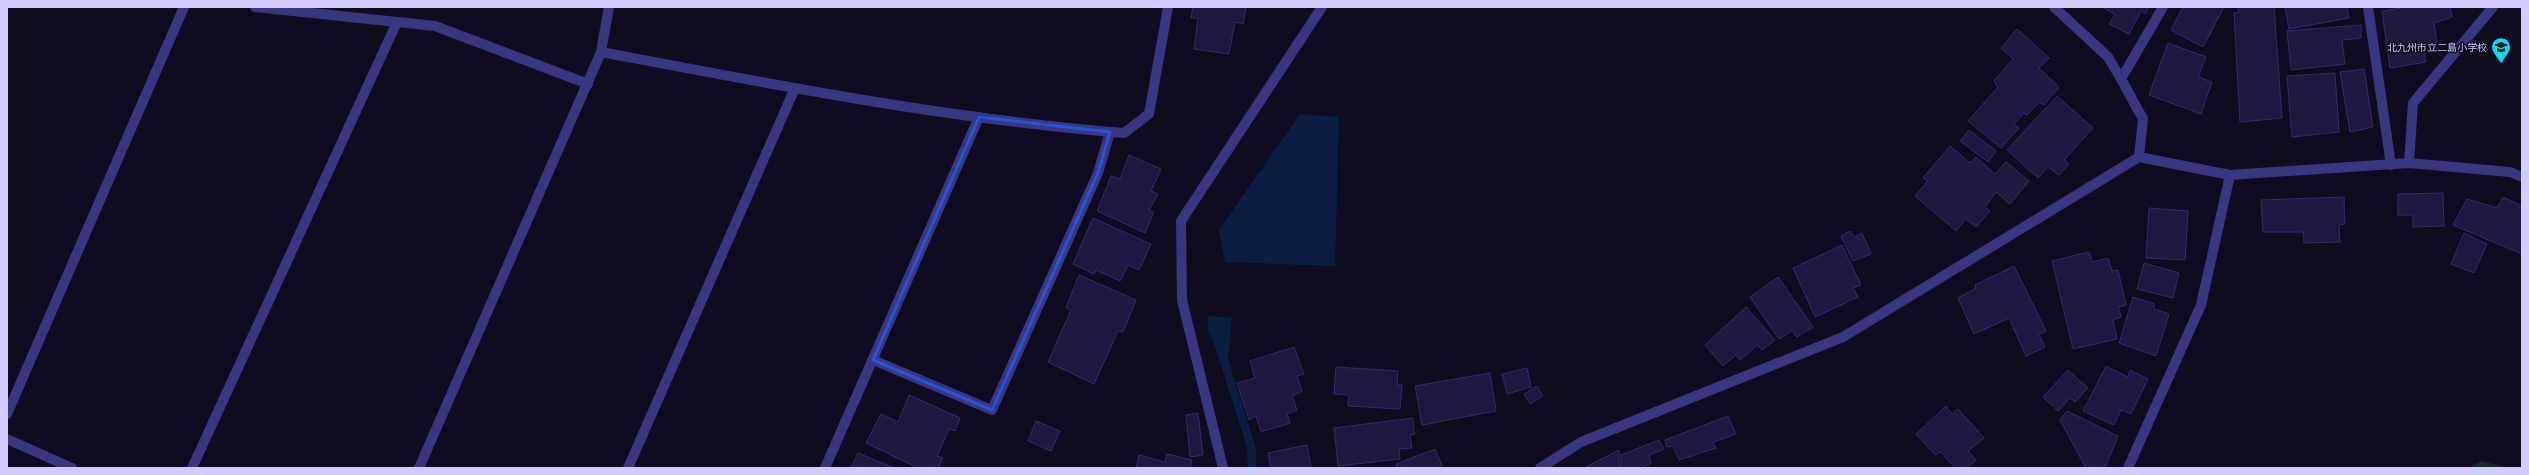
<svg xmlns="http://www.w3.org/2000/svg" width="2529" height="475" viewBox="0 0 2529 475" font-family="Barlow,'Noto Sans JP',sans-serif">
	<rect width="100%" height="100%" fill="#100c20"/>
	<path fill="#0f2a29" d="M2481,461L2509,468H2468Z"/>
	<g fill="#0a1f41">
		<path d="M1300,114L1339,117L1335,266L1225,262L1219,230Z"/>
		<path d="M1208,316L1232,318L1228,359L1256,449V468H1248L1247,447L1213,340L1208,333Z"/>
	</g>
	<g fill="#201841" stroke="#372a6d">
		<path d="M1193,7H1246L1243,24L1235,22L1229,54L1194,49L1198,18H1191Z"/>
		<path d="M2103,7H2149L2145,14L2141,11L2129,34L2109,24L2115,15Z"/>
		<path d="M2183,7H2224L2203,47L2171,30Z"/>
		<path d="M2238,7H2274L2282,118L2240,122L2234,13L2239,12Z"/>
		<path d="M2285,7H2347L2349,18L2289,29Z"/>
		<path d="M2407,7H2450L2452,17L2434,23L2437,44L2423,46L2426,62L2390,68L2382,11Z"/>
		<path d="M2361,25V38L2342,40L2345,64L2291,70L2287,31Z"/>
		<path d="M2017,29L2049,58L2039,68L2059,87L2044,105L2039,102L2027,115L2024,113L2014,124L2019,128L2001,148L1968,121L1998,87L1994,81L2013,59L2001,48Z"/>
		<path d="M2168,43L2206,57L2198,77L2212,82L2201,114L2149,95Z"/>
		<path d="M2364,69L2373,127L2350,132L2340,72Z"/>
		<path d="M2335,73L2339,132L2292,137L2287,76Z"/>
		<path d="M2057,96L2093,128L2064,160L2069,164L2059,175L2048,167L2038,178L2007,150Z"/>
		<path d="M1969,130L1996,151L1988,162L1960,141Z"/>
		<path d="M1950,146L1970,163L1976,157L1995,174L2006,162L2029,181L2010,204L1996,192L1985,207L1990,211L1976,227L1966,219L1956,231L1915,196L1928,181L1923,178Z"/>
		<path d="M1129,155L1161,169L1151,191L1158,194L1149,210L1154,212L1145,233L1097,211L1111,176L1120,179Z"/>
		<path d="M2443,193L2444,226L2413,227V215H2398V194Z"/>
		<path d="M2344,197L2345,224L2339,225L2340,242L2304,243L2303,232H2263L2261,200Z"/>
		<path d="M2503,197L2522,206V254L2453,225L2467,199L2497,208Z"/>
		<path d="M2149,208L2188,211L2185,260L2146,258Z"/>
		<path d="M1093,218L1151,244L1139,270L1128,265L1120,281L1096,270L1094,274L1073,264Z"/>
		<path d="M1850,231L1854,237L1862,233L1871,254L1853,261L1841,236Z"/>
		<path d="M2464,233L2487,244L2474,273L2451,264Z"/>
		<path d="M1842,245L1861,285L1853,288L1858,297L1815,317L1793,268Z"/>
		<path d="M2089,252L2092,262L2108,258L2112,271L2118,270L2126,305L2118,307L2121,317L2113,320L2117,339L2073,349L2052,261Z"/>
		<path d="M2144,263L2179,273L2173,298L2137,289Z"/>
		<path d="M2014,266L2046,331L2039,335L2045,347L2026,356L2009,318L1974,334L1958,298L1976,288L1975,285Z"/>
		<path d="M1079,275L1136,300L1123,332L1118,331L1094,384L1048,362L1071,310L1066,308Z"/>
		<path d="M1778,277L1813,327L1797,337L1792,331L1779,339L1750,297Z"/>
		<path d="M2133,297L2154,304V309L2169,314L2156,356L2119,343Z"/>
		<path d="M1746,307L1775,340L1762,350L1757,345L1740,360L1736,355L1723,366L1705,345Z"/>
		<path d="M1294,347L1304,374L1297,376L1302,391L1292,396L1297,410L1287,414L1290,423L1261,432L1256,416L1249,420L1237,383L1255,378L1250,361Z"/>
		<path d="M2106,366L2128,377L2130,370L2148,379L2131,414L2121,410L2114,425L2083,411Z"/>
		<path d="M1336,367L1398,371L1397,385H1402L1400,409L1348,406L1349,395L1334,394Z"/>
		<path d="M1527,368L1531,387L1507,394L1502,374Z"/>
		<path d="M2068,370L2088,388L2075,402L2070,398L2058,411L2043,397Z"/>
		<path d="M1490,373L1496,411L1422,425L1415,386Z"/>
		<path d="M1537,386L1543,396L1530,404L1524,394Z"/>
		<path d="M909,395L960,418L955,431L949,429L937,456L943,458L938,468H918L866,443L881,414L898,422Z"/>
		<path d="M1946,406L1952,414L1958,409L1984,438L1968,451L1976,460L1967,468H1955L1941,452L1935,455L1916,434Z"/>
		<path d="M2067,411L2118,436L2105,468H2086L2060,420Z"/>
		<path d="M1198,413L1203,455L1190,457L1186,415Z"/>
		<path d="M1728,416L1736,434L1713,442L1716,448L1679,460L1673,446L1667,447L1665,440Z"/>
		<path d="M1413,418L1414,434L1410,435L1412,448L1399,449L1400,459L1338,466L1334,428Z"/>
		<path d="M1036,421L1060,431L1051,451L1028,441Z"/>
		<path d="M1659,440L1664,449L1649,455L1651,463L1642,468H1621V455Z"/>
		<path d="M1307,445L1311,468H1271L1268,453Z"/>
		<path d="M1435,449L1443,468H1398L1396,464Z"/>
		<path d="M1619,450V468H1584Z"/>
		<path d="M858,453L894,468H851Z"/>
		<path d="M1167,454L1192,460L1190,468H1136L1139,455L1165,462Z"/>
	</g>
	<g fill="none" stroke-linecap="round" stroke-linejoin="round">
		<g stroke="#39377f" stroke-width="10">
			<path d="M2368,7L2391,165"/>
			<path d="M2121,79L2163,7"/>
		</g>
		<g stroke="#39377f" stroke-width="10">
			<path d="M255,7L435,26L588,84"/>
			<path d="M2054,7L2108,57L2121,79L2143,119L2139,157"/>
			<path d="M601,52C775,85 948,119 1124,133L1149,114L1168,7"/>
			<path d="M2409,163L2413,103L2493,7"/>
			<path d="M873,360L992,410L1098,173L1110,132"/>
			<path d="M7,414L184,7"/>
			<path d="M7,439L72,468"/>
			<path d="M192,468L397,22"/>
			<path d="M419,468L601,52L609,7"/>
			<path d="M628,468L795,88"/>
			<path d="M825,468L979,117"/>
			<path d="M1223,468L1182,300L1181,221L1322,7"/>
			<path d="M1540,468L1581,442L1843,337L2139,157L2230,175L2409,163L2510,172L2522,177"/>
			<path d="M2128,468L2201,305L2230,175"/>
		</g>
	</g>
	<path fill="none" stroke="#2654da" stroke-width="3" stroke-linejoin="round" d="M979,117L1110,132L1098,173L992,410L873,360Z"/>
	<defs>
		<g id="school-pin" transform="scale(1)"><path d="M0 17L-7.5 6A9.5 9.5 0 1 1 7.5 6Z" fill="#00def6" stroke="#100c20"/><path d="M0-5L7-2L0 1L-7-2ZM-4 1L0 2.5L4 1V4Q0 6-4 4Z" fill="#111"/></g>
	</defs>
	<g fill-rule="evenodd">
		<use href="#school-pin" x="2501" y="47"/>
	</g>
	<g text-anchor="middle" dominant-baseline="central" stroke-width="3" stroke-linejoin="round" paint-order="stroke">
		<g font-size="10" fill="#d1cbff" stroke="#100c20" text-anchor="end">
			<text x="2487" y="47">北九州市立二島小学校</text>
		</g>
	</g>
	<rect width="2529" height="475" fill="none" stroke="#d1cbff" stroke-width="16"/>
</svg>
